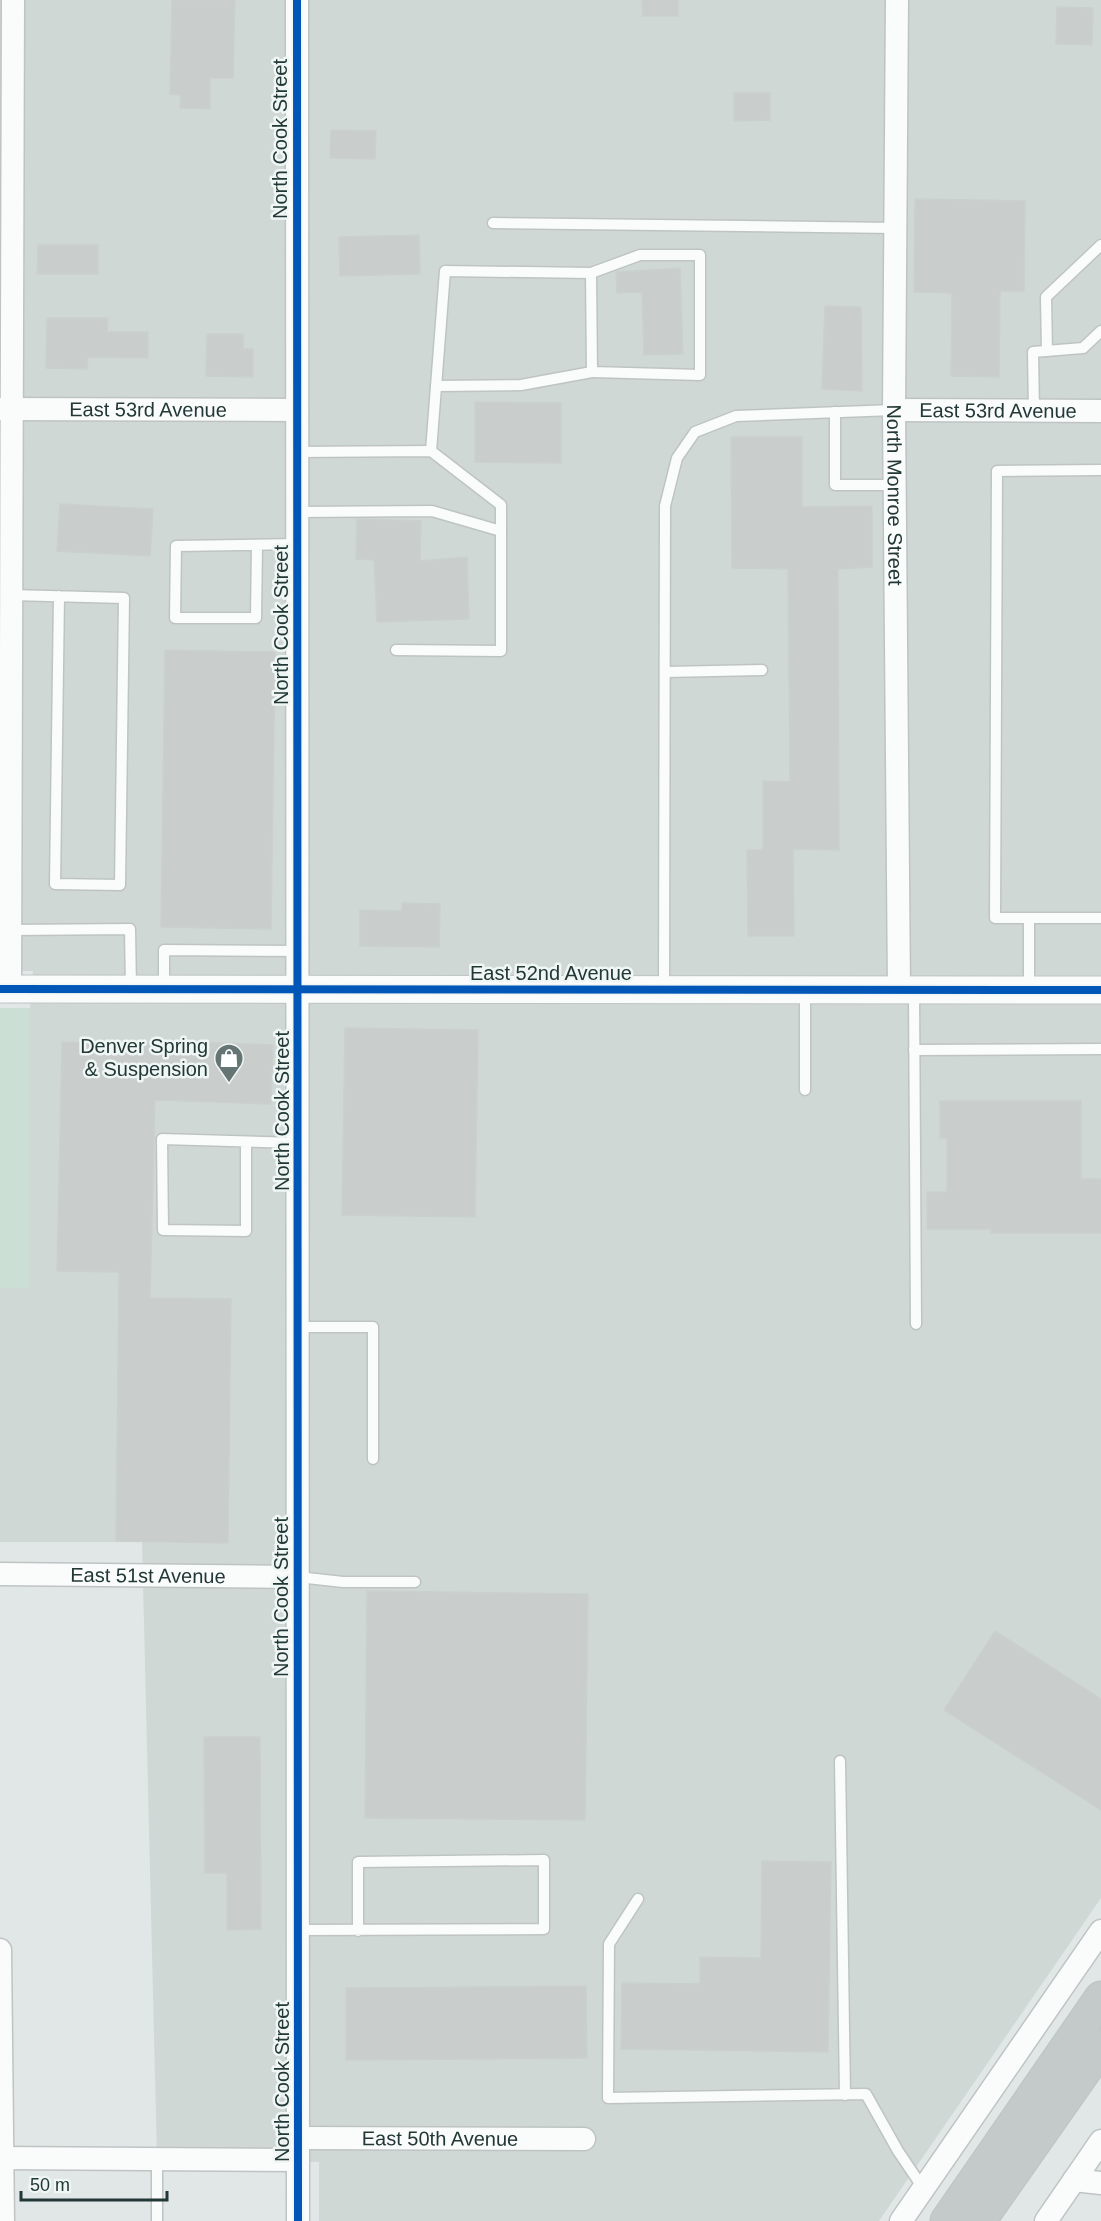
<svg xmlns="http://www.w3.org/2000/svg" width="1101" height="2221" viewBox="0 0 1101 2221" font-family="Helvetica,sans-serif">
	<rect width="100%" height="100%" fill="#e1e7e6"/>
	<path fill="#d0d8d6" d="M0,0H1101V1898L879,2221H319V2162L157,2159L142,1542H0V1288H30V1008L33,971H0Z"/>
	<rect fill="#cbdfd5" x="0" y="1008" width="30" height="280"/>
	<g fill="#c9cecd" stroke="#cad0ce" stroke-width="1.5">
		<path d="M172,0H235L233,78H210V109L180,108L181,95L170,94Z"/>
		<path d="M642,0H678V16H643Z"/>
		<path d="M1057,7L1093,8L1092,45L1056,44Z"/>
		<path d="M734,93H770V120L734,121Z"/>
		<path d="M331,130L376,131L375,159L330,158Z"/>
		<path d="M915,199L1025,201L1024,291H1000L999,377L951,376L952,293L914,292Z"/>
		<path d="M419,235L420,274L340,276L339,237Z"/>
		<path d="M38,245H98V274H37Z"/>
		<path d="M680,268L683,354L644,355L642,292L617,293L616,272Z"/>
		<path d="M825,306L861,307L862,391L822,389Z"/>
		<path d="M47,318H108L107,332H148V358L88,357L87,369L46,368Z"/>
		<path d="M207,334H243V349H253V377L206,376Z"/>
		<path d="M475,402L561,403V463L475,462Z"/>
		<path d="M731,437H802V507L872,506V567L838,569L839,850L793,849L794,936H748L747,850H763V781L790,782L788,569L732,568Z"/>
		<path d="M60,504L153,509L150,556L57,551Z"/>
		<path d="M357,519L421,521L420,561L467,557L469,619L377,622L374,560L356,559Z"/>
		<path d="M165,650L275,652L271,929L161,927Z"/>
		<path d="M402,903L440,904L439,947L360,946V910L402,911Z"/>
		<path d="M345,1028L478,1030L475,1217L342,1215Z"/>
		<path d="M166,1041L273,1045L271,1104L155,1100L150,1298L231,1299L228,1543L116,1541L119,1272L57,1271L62,1042L166,1044Z"/>
		<path d="M940,1101H1081V1179H1101V1233H991V1229H927V1192H947V1138H940Z"/>
		<path d="M367,1591L588,1594L585,1820L365,1818Z"/>
		<path d="M995,1631L1101,1699V1810L944,1710Z"/>
		<path d="M204,1737H260L261,1929L227,1930V1873H205Z"/>
		<path d="M762,1861L831,1862L828,2052L621,2049L622,1983L700,1984V1957L761,1958Z"/>
		<path d="M586,1986L587,2058L346,2060V1988Z"/>
	</g>
	<g fill="none" stroke-linecap="round" stroke-linejoin="round">
		<g stroke="#bec4c3" stroke-width="13">
			<g id="service">
				<path d="M493,223L895,228"/>
				<path d="M1047,351L1046,297L1101,245"/>
				<path d="M436,386L521,385L592,372"/>
				<path d="M1034,411L1033,352L1083,348L1101,331"/>
				<path d="M835,412V485H895"/>
				<path d="M431,451L445,271L591,273L640,255H700V375L592,372L591,273"/>
				<path d="M297,452L431,451L501,505V651L396,650"/>
				<path d="M1101,470L997,471L995,918H1101"/>
				<path d="M297,512L432,511L501,531"/>
				<path d="M257,545L256,618H175L176,546L297,544"/>
				<path d="M11,595L124,598L120,885L55,884L59,596"/>
				<path d="M665,672L762,670"/>
				<path d="M1029,919V990"/>
				<path d="M10,930L130,929L131,989"/>
				<path d="M164,989V950L298,951"/>
				<path d="M664,990L665,506L677,458L695,432L736,416L894,410"/>
				<path d="M805,990V1090"/>
				<path d="M914,990L916,1324"/>
				<path d="M914,1050L1101,1049"/>
				<path d="M246,1142V1231L163,1230L162,1139L299,1143"/>
				<path d="M298,1327H373V1459"/>
				<path d="M298,1577L343,1582H415"/>
				<path d="M840,1761L845,2095"/>
				<path d="M638,1899L609,1944L608,2098L866,2094L898,2151L923,2188"/>
				<path d="M298,1930L544,1929V1860L358,1862V1931"/>
				<path d="M157,2159V2221"/>
			</g>
		</g>
		<g stroke="#bec4c3" stroke-width="25">
			<g id="minor">
				<path d="M297,0L298,2221"/>
				<path id="s1" d="M897,0L894,410L899,990"/>
				<path id="s2" d="M0,409L297,410"/>
				<path id="s3" d="M894,410L1101,411"/>
				<path d="M10,989L13,0"/>
				<path id="s4" d="M0,1574L298,1577"/>
				<path d="M0,1950L3,2221"/>
				<path id="s5" d="M298,2138L584,2139"/>
				<path d="M0,2158L298,2160"/>
				<path d="M1074,2180L1101,2183"/>
				<path d="M901,2221L1101,1931"/>
				<path d="M1046,2221L1101,2141"/>
			</g>
		</g>
		<g stroke="#bec4c3" stroke-width="29">
			<path id="tertiary" d="M0,989L1101,990"/>
		</g>
		<g stroke="#bcc3c3" stroke-width="35">
			<g id="trunk">
				<path d="M947,2221L1101,1998"/>
				<path d="M979,2221L1101,2047"/>
			</g>
		</g>
		<use href="#service" stroke="#fafbfb" stroke-width="10"/>
		<use href="#minor" stroke="#fafbfb" stroke-width="22"/>
		<use href="#tertiary" stroke="#fafbfb" stroke-width="27"/>
		<use href="#trunk" stroke="#c4cac9" stroke-width="33"/>
		<g stroke="#eff6f4" stroke-width="11">
			<g id="cycleway">
				<path d="M297,0L298,2221"/>
				<path d="M0,989L1101,990"/>
			</g>
		</g>
		<use href="#cycleway" stroke="#0057b8" stroke-width="8"/>
	</g>
	<defs>
		<g id="shop-pin" transform="scale(1.5)"><path d="M0 17L-7.5 6A9.5 9.5 0 1 1 7.5 6Z" fill="#657574" stroke="#eff6f4"/><path d="M-5-2.5h2.3a2.7 3.5 0 0 1 5.4 0H5L5.5 6h-11ZM-1.5-2.5h3a1.5 2.3 0 0 0-3 0Z" fill="#fff"/></g>
	</defs>
	<g fill-rule="evenodd">
		<use href="#shop-pin" x="229" y="1058"/>
	</g>
	<g text-anchor="middle" dominant-baseline="central" stroke-width="5" stroke-linejoin="round" paint-order="stroke">
		<g font-size="20" fill="#223836" stroke="#eff6f4">
			<text transform="translate(280 139) rotate(-90)">North Cook Street</text>
			<text stroke="none"><textPath href="#s2" startOffset="148">East 53rd Avenue</textPath></text>
			<text stroke="none"><textPath href="#s3" startOffset="104">East 53rd Avenue</textPath></text>
			<text stroke="none"><textPath href="#s1" startOffset="495">North Monroe Street</textPath></text>
			<text transform="translate(281 625) rotate(-90)">North Cook Street</text>
			<text x="551" y="973">East 52nd Avenue</text>
			<text transform="translate(282 1111) rotate(-90)">North Cook Street</text>
			<text stroke="none"><textPath href="#s4" startOffset="148">East 51st Avenue</textPath></text>
			<text transform="translate(281 1597) rotate(-90)">North Cook Street</text>
			<text transform="translate(282 2082) rotate(-90)">North Cook Street</text>
			<text stroke="none"><textPath href="#s5" startOffset="142">East 50th Avenue</textPath></text>
		</g>
		<g font-size="20" fill="#223836" stroke="#eff6f4" text-anchor="end">
			<text x="208" y="1046">Denver Spring<tspan x="208" dy="23">&amp; Suspension</tspan></text>
		</g>
	</g>
	<path d="M21 2191v9h146v-9" fill="none" stroke="#223836" stroke-width="3"/>
	<text x="30" y="2191" font-size="18" fill="#223836" stroke="#eff6f4" stroke-width="4.5" paint-order="stroke">50 m</text>
</svg>
